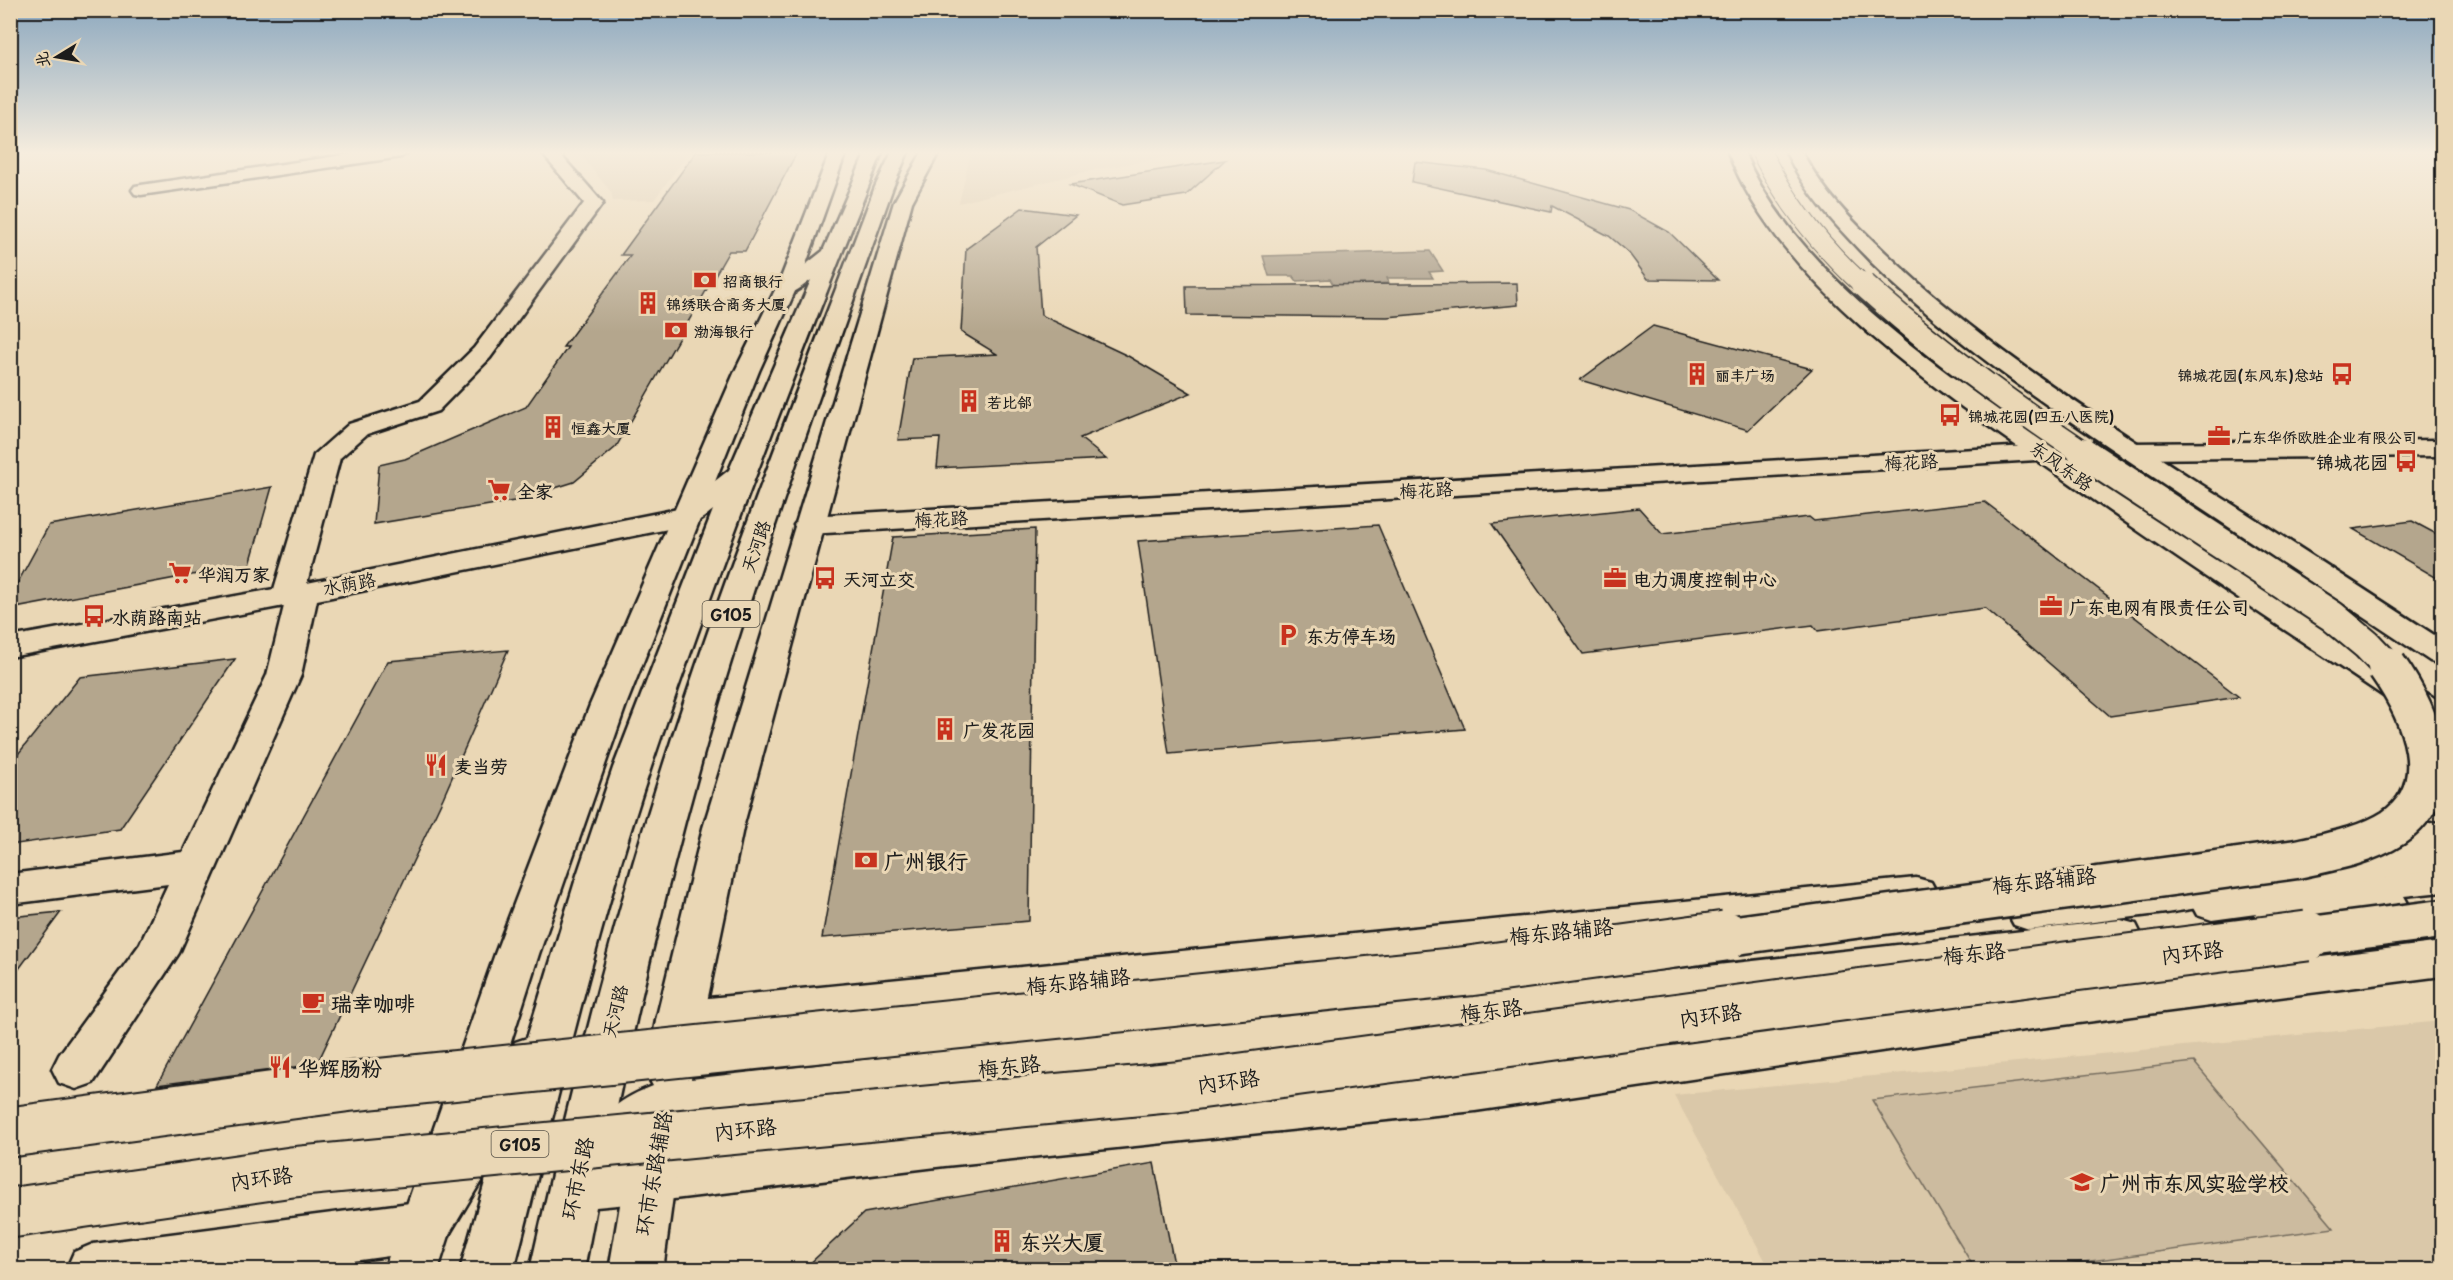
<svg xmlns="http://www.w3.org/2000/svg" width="2453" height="1280" viewBox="0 0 2453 1280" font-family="'Playpen Sans','LXGW WenKai TC',sans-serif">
	<rect width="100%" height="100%" fill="#ead7b5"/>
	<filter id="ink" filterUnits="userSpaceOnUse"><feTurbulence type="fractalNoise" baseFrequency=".0167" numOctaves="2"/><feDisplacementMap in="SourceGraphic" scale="12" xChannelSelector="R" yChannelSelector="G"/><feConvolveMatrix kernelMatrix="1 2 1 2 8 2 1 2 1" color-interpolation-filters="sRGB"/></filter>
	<g filter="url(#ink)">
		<g fill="#dac8a9">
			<path d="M578,152H689L654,200L613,201L611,192Z"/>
			<path d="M971,152H1198L1098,169L959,203Z"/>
			<path d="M2442,1021V1269H1770L1674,1095Z"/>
		</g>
		<path fill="#ccbb9f" stroke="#746c5e" stroke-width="1.5" d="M2194,1062L2334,1228L2032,1269H1975L1872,1100Z"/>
		<path fill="#a1947f" stroke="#6c6457" stroke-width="1.5" d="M1430,251L1443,271L1429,272L1433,278H1387L1389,283L1334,286L1330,279L1297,281L1293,276H1269L1263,256Z"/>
		<g fill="#b4a68d" stroke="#1c1c1c" stroke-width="1.5">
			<path d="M696,152H797L745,251H729L616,447L574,482L514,501L374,524L379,465L405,459L526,407L568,347H563L631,255H621Z"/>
			<path d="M1225,160L1186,195L1122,205L1070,184Z"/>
			<path d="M1415,162L1486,170L1629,210L1669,232L1718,280L1648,279L1628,252L1609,236L1552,206L1551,212L1412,182Z"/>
			<path d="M1022,208L1076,215L1036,247L1041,315L1128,356L1191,393L1080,438L1106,459L937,468L940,438L898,440L912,358L997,354L961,332L966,249Z"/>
			<path d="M1517,283L1518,305L1387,317L1187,315L1186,286Z"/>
			<path d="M1653,326L1812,369L1748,430L1580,380Z"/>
			<path d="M272,487L250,564L10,609V597L49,525Z"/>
			<path d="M1985,502L2239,697L2110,716L1985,608L1818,631L1813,625L1583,654L1492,524L1639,508L1662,534L1809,517L1814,521Z"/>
			<path d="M2412,521L2442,537V581L2353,529Z"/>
			<path d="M1378,525L1465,729L1169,754L1138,541Z"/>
			<path d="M1035,529L1029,921L822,938L893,537Z"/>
			<path d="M508,650L443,798L317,1064L157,1085L388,661Z"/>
			<path d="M235,659L120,829L10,845V764L80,677Z"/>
			<path d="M61,912L10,981V917Z"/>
			<path d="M1154,1163L1175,1269H804L864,1213Z"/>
		</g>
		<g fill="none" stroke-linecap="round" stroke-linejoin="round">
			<g stroke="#1c1c1c" stroke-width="5">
				<g id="minor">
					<path d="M364,152H409L401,157L141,195L135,194L132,190L135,186L141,185Z"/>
					<path d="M541,152H558L603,203L490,358L438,411L367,434L340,458L307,583L688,507L698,510L702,516L698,522L688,525L317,600L301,675L179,953L93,1083L76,1089L59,1083L52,1069L59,1055L140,944L168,884L10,904V874L183,852L267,675L284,606L10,657V637L274,589L314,455L349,424L420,401L474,348L584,203Z"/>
					<path d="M2442,440V456L2131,459L2122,457L2118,451L2122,445L2131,443Z"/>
					<path d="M2044,445L2053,447L2057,453L2053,459L809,534L799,531L794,525L799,519L809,516Z"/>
					<path d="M2442,822V850L2364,859L2350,855L2344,845L2350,835L2364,831Z"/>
					<path d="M1916,878L1931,882L1937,893L1931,904L1916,908L679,1039L663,1033L656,1020L663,1007L679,1001Z"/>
					<path d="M1280,1089L1297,1095L1304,1110L1297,1125L1280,1131L945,1166L649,1202L631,1195L623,1179L631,1163L649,1156L945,1122Z"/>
				</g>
			</g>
			<g stroke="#1c1c1c" stroke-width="5">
				<g id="major">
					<path d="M830,152H846L801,278L759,371L626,705L539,954L438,1270H384L495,954L590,705L735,371L781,278Z"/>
					<path d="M922,152H939L912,202L743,828L691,1079L2121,920L2136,924L2142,936L2136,948L2121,952L671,1123L644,1140L653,1136L671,1143L678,1159L663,1270H609L628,1158L610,1165L592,1159L585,1143C599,1114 623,1097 653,1086L646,1073L656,1020L703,828L894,202Z"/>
					<path d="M2442,862V892L2404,896L2410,907L2404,918L2389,923L2274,936L2259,931L2253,920L2256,914L2212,920L2197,915L2191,904L2197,893L2212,888Z"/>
				</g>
			</g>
			<g stroke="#1c1c1c" stroke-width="5">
				<g id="highway">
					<path d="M866,152H882C801,356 721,559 651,767C596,932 557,1102 514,1270H460L489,1168L444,1243L425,1251L288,1270H66L74,1252L93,1244L410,1203L515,1042L527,1038L577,875L613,768L713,510C701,520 694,526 678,522L674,516L678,510L729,470L811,280C800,288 793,296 780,292L776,288L823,251Z"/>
					<path d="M892,152H908L893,187C833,359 770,530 718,704C674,854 637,1006 606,1160L649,1156L667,1163L675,1179L667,1195L649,1202L596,1207L584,1270H530C573,1079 621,888 684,702C742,528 810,358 875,187Z"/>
					<path d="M1728,152H1744C1798,282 1969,389 2082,467C2201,548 2322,625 2442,703V730L2429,727C2309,645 2186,566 2067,481C1951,400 1780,288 1728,152Z"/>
					<path d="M1786,152H1802C1823,192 1854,223 1886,253C1978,341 2085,409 2191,478C2275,531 2359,586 2442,640V664L2430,661C2344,604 2259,547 2173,490C2068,420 1962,352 1872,263C1839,229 1806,195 1786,152Z"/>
					<path d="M2442,841V869L2166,913L2029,930L2014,925L2008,914L2014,903L2029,898L2166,883Z"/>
					<path d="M2442,942V976L2017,1031L1475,1111L1280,1131L1263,1125L1256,1110L1263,1095L1280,1089L1475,1069L2017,995Z"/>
				</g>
			</g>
			<use href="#minor" fill="#ead7b5" fill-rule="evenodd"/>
			<use href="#major" fill="#ead7b5" fill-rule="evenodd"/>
			<use href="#highway" fill="#ead7b5" fill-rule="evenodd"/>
			<g stroke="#1c1c1c" stroke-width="21" stroke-linecap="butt">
				<path id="highway-bridge-far4" d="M1761,152C1787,203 1821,247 1864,286"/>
			</g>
			<g stroke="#1c1c1c" stroke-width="27" stroke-linecap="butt">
				<path id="highway-bridge-far3" d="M1863,284C1932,347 2007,402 2085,454"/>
			</g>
			<g stroke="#1c1c1c" stroke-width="34" stroke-linecap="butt">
				<path id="highway-bridge-far2" d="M2083,453L2332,616L2367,645L2388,667"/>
			</g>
			<g stroke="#1c1c1c" stroke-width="43" stroke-linecap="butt">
				<g id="highway-bridge-far1">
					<path d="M1714,938L2297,859C2329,852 2365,846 2393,828C2453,787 2420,713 2387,666"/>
					<path d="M2295,938L2442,919"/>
				</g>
			</g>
			<g stroke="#1c1c1c" stroke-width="53" stroke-linecap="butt">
				<g id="highway-bridge">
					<path d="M10,1132L344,1087L1469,971L1725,936"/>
					<path d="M10,1213L292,1172L1176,1087L1841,996L2307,936"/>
				</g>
			</g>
			<use href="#highway-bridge-far4" stroke="#ead7b5" stroke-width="19"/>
			<use href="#highway-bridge-far3" stroke="#ead7b5" stroke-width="24"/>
			<use href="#highway-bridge-far2" stroke="#ead7b5" stroke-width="30"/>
			<use href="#highway-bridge-far1" stroke="#ead7b5" stroke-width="38"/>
			<use href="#highway-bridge" stroke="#ead7b5" stroke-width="49"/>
		</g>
	</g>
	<linearGradient id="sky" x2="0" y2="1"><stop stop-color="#8ba7be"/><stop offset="0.46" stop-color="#f6edde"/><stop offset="1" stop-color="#f6edde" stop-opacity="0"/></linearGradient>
	<rect width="2453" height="332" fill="url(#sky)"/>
	<defs>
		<g id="bank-bare" transform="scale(1.8)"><path d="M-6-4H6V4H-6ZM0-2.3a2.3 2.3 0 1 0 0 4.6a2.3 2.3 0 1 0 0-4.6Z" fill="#c8321e" stroke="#ead7b5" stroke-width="2.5" paint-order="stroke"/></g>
		<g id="building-bare" transform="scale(1.8)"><path d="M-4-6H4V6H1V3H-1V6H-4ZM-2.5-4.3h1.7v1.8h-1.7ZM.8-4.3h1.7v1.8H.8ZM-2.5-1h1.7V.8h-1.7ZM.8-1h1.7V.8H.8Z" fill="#c8321e" stroke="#ead7b5" stroke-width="2.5" paint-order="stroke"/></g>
		<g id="bus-bare" transform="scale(1.8)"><path d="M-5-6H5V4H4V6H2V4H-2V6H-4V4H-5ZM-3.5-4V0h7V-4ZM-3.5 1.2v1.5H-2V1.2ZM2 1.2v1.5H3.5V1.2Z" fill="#c8321e" stroke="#ead7b5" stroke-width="2.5" paint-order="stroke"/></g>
		<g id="office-bare" transform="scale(1.8)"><path d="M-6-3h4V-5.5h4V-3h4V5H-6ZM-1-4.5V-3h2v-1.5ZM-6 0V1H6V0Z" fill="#c8321e" stroke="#ead7b5" stroke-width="2.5" paint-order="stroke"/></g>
		<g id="supermarket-bare" transform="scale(1.8)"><path d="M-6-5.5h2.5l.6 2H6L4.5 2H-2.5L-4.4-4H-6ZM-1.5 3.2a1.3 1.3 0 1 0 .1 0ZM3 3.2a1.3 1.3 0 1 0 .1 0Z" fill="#c8321e" stroke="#ead7b5" stroke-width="2.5" paint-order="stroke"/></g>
		<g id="parking-bare" transform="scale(1.8)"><path d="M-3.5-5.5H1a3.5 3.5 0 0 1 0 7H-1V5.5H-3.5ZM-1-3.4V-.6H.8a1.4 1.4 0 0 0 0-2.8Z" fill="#c8321e" stroke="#ead7b5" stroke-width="2.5" paint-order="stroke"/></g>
		<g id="restaurant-bare" transform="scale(1.8)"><path d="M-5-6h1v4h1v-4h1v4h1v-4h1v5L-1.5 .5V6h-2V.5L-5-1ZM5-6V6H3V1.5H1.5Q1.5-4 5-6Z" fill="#c8321e" stroke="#ead7b5" stroke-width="2.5" paint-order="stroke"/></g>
		<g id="cafe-bare" transform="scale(1.8)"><path d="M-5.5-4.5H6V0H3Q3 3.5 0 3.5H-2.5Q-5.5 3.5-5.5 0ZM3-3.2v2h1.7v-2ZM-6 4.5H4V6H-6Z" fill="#c8321e" stroke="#ead7b5" stroke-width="2.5" paint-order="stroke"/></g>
		<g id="school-bare" transform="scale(1.8)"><path d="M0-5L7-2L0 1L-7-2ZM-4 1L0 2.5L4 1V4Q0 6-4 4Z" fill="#c8321e" stroke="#ead7b5" stroke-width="2.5" paint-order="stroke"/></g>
	</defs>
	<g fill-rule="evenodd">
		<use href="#bank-bare" x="705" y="280"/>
		<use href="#building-bare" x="648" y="303"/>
		<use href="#bank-bare" x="676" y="330"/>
		<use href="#building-bare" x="1697" y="374"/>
		<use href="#bus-bare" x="2342" y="374"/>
		<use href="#building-bare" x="969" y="401"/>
		<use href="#bus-bare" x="1950" y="415"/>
		<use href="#building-bare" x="553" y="427"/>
		<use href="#office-bare" x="2219" y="436"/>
		<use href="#bus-bare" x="2406" y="461"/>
		<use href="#supermarket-bare" x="499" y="490"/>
		<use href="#supermarket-bare" x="180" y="573"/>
		<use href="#bus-bare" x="825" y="578"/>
		<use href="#office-bare" x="1615" y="578"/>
		<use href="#office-bare" x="2051" y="606"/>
		<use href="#bus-bare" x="94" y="616"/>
		<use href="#parking-bare" x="1288" y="635"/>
		<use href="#building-bare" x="945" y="729"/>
		<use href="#restaurant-bare" x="436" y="765"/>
		<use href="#bank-bare" x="866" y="860"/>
		<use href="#cafe-bare" x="313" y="1002"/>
		<use href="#restaurant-bare" x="280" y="1067"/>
		<use href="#school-bare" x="2082" y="1182"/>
		<use href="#building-bare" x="1002" y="1241"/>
	</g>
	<g text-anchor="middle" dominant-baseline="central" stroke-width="6" stroke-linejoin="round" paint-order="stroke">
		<g font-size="15" font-weight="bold" fill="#1c1c1c" stroke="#ead7b5" text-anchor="start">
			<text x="723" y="280">招商银行</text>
			<text x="666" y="303">锦绣联合商务大厦</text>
			<text x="694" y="330">渤海银行</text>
			<text x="1715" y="374">丽丰广场</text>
			<text x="2324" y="374" text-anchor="end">锦城花园(东风东)总站</text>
			<text x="987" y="401">若比邻</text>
			<text x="1968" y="415">锦城花园(四五八医院)</text>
			<text x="571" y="427">恒鑫大厦</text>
			<text x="2237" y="436">广东华侨欧胜企业有限公司</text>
		</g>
		<g fill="#ead7b5" stroke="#5a544a" stroke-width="1.5">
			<rect x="702.5" y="601" width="57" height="26" rx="4.5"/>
			<rect x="491.5" y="1131" width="57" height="26" rx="4.5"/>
		</g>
		<g font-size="16" font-weight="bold" fill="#1c1c1c">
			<text x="731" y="614">G105</text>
			<text x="520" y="1144">G105</text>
		</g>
		<g font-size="18" fill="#1c1c1c" stroke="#ead7b5">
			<text transform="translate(1911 461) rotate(-3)">梅花路</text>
			<text transform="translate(2062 465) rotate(35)">东风东路</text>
			<text transform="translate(1426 489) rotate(-3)">梅花路</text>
			<text transform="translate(941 518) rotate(-3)">梅花路</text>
			<text transform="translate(755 546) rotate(-71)">天河路</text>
			<text transform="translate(349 583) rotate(-11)">水荫路</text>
			<text transform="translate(614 1011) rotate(-76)">天河路</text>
		</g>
		<g font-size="18" font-weight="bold" fill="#1c1c1c" stroke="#ead7b5" text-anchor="start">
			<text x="2388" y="461" text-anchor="end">锦城花园</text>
			<text x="517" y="490">全家</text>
			<text x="198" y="573">华润万家</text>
			<text x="843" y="578">天河立交</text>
			<text x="1633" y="578">电力调度控制中心</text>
			<text x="2069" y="606">广东电网有限责任公司</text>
			<text x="112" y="616">水荫路南站</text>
			<text x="1306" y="635">东方停车场</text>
			<text x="963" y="729">广发花园</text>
			<text x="454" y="765">麦当劳</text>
		</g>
		<g font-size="21" font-weight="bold" fill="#1c1c1c" stroke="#ead7b5" text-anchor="start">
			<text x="884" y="860">广州银行</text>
			<text x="331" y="1002">瑞幸咖啡</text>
			<text x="298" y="1067">华辉肠粉</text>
			<text x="2100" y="1182">广州市东风实验学校</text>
			<text x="1020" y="1241">东兴大厦</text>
		</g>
		<g font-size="21" fill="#1c1c1c" stroke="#ead7b5">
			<text transform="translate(2044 879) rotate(-6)">梅东路辅路</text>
			<text transform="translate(1561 930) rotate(-6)">梅东路辅路</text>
			<text transform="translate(2192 951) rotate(-7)">内环路</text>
			<text transform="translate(1974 952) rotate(-6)">梅东路</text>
			<text transform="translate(1078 980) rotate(-6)">梅东路辅路</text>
			<text transform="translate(1491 1009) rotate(-7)">梅东路</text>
			<text transform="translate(1710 1014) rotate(-8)">内环路</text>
			<text transform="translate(1009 1065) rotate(-6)">梅东路</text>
			<text transform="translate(1228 1080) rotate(-8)">内环路</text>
			<text transform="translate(745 1128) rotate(-6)">内环路</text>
			<text transform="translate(652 1173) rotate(-80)">环市东路辅路</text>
			<text transform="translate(261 1177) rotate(-8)">内环路</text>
			<text transform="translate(576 1178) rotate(-78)">环市东路</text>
		</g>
	</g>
	<rect width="2453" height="1280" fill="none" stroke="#ead7b5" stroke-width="36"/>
	<rect x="18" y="18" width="2417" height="1244" fill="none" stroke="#1c1c1c" stroke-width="2" filter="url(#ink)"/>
	<g transform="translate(57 57) rotate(259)" stroke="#ead7b5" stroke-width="4.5" paint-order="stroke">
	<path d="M0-4.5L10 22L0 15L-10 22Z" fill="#1c1c1c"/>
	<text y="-9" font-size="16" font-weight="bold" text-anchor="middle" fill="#1c1c1c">北</text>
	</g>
</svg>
